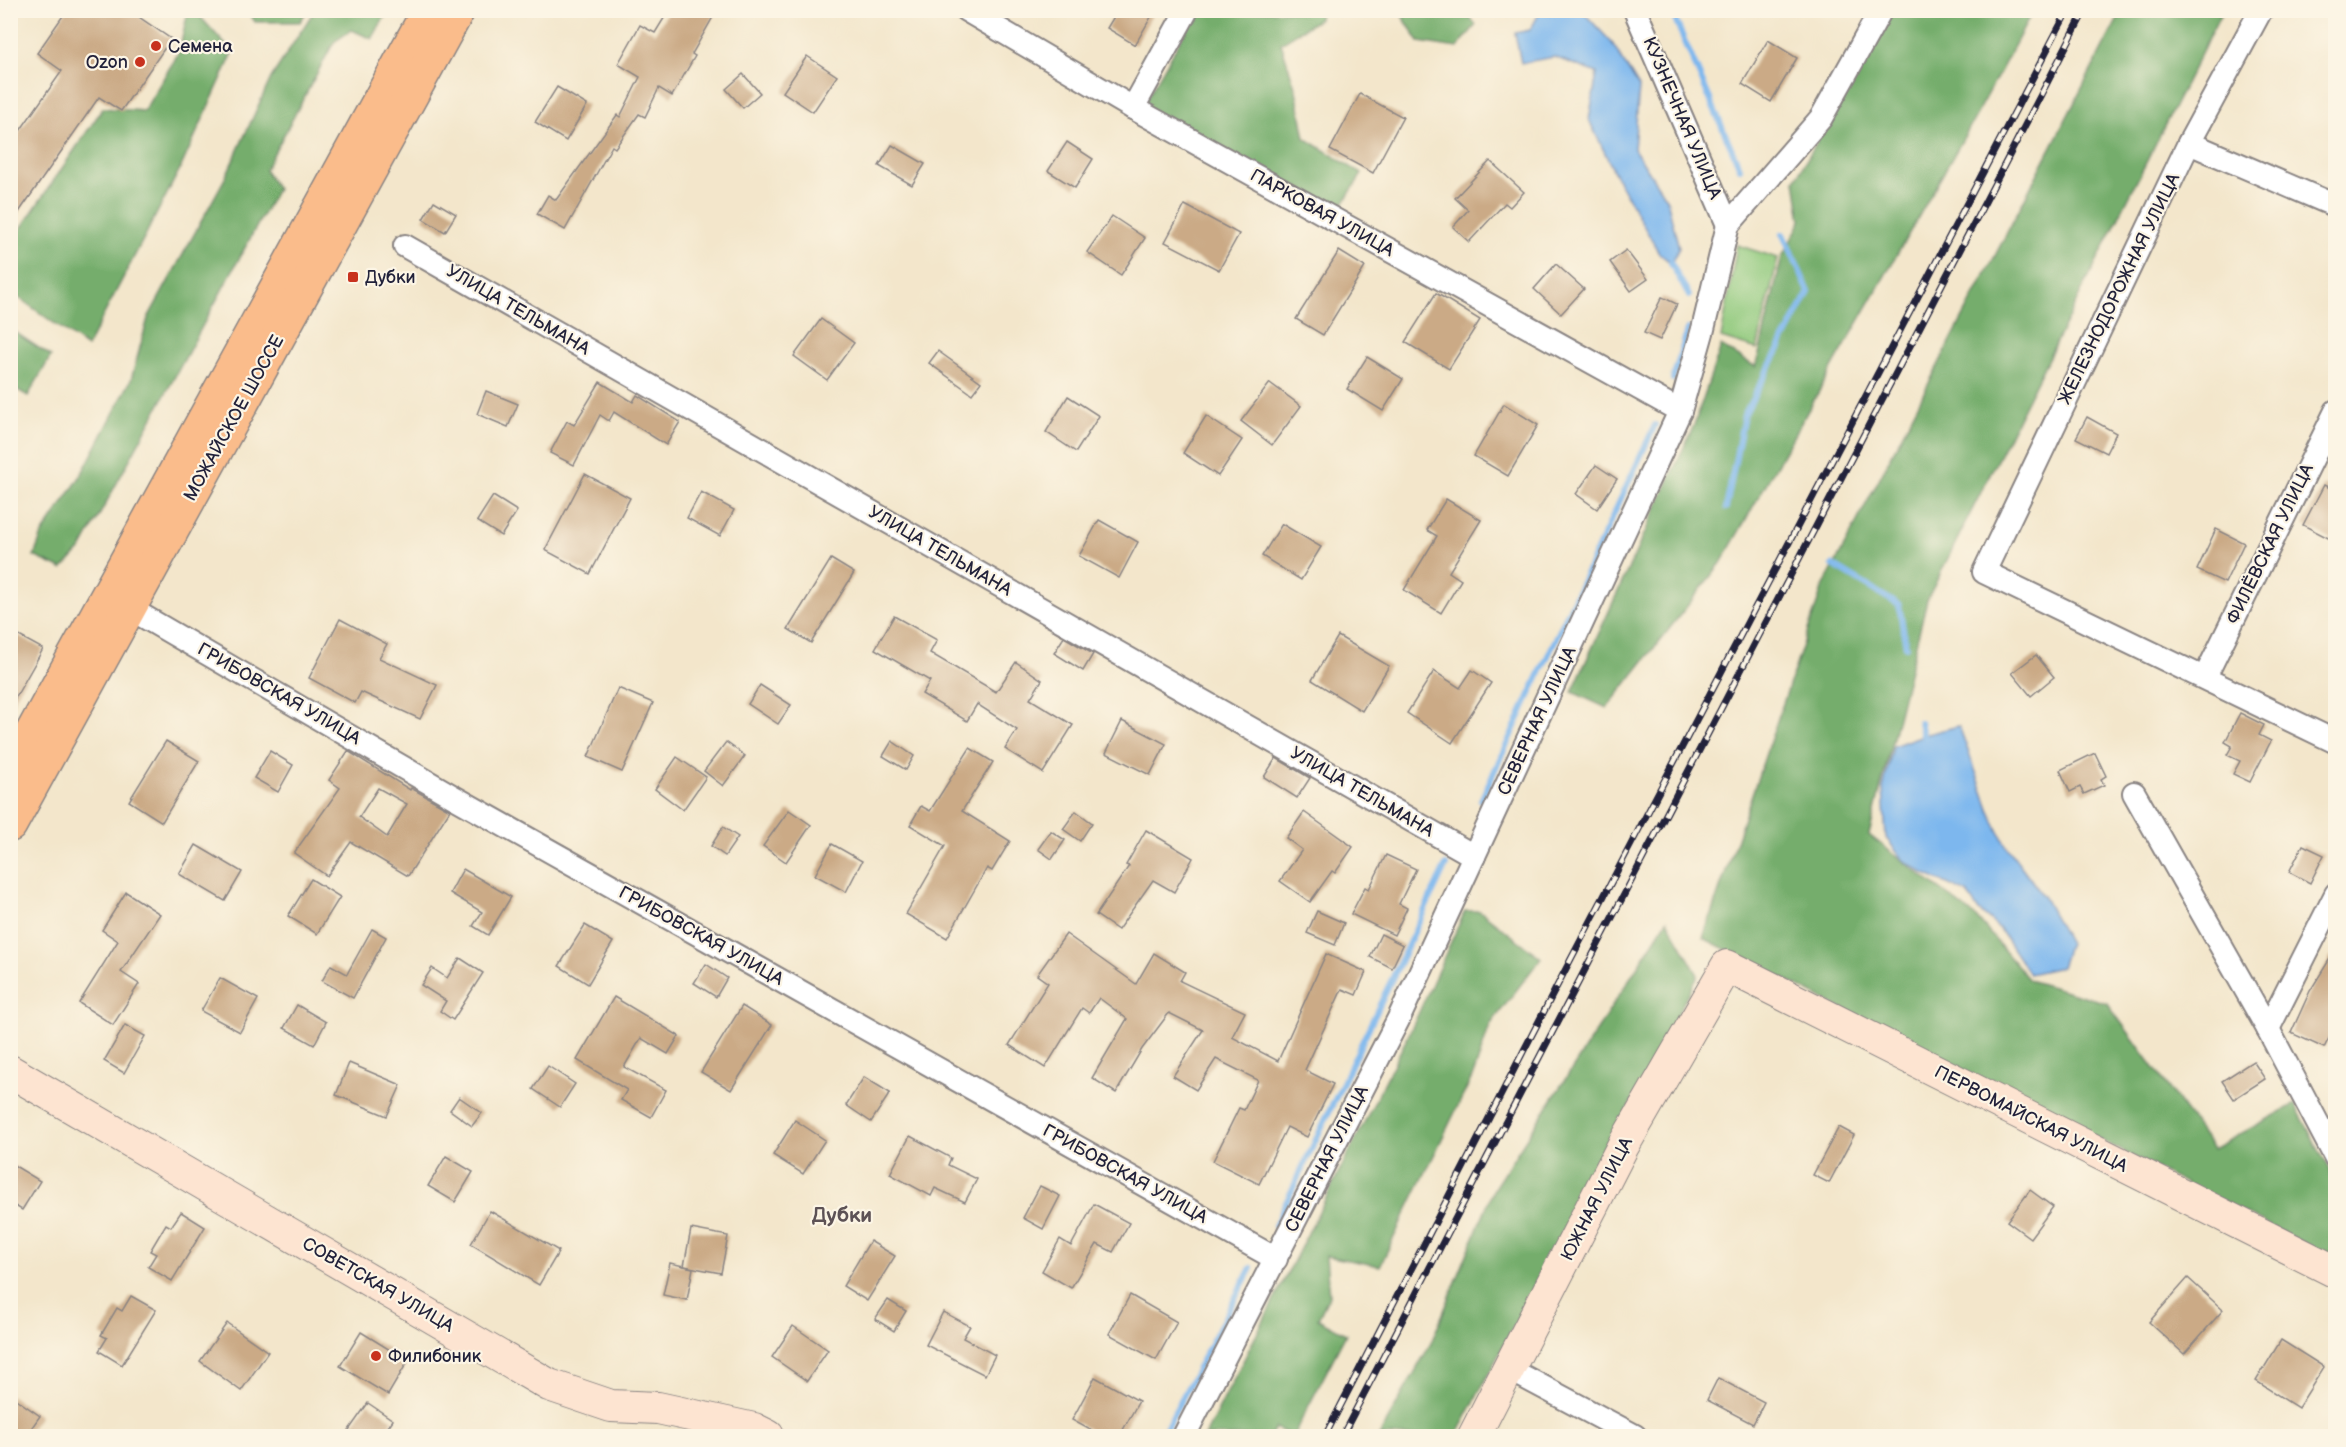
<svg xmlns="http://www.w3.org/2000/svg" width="2346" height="1447" viewBox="0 0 2346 1447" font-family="'Balsamiq Sans',sans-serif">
	<rect width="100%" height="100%" fill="#fcf5e5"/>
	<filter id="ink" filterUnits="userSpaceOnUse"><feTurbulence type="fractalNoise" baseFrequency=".0167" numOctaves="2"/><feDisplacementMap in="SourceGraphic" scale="12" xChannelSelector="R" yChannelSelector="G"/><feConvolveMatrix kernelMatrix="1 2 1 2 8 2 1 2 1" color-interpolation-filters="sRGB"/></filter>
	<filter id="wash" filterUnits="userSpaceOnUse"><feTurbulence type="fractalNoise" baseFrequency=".008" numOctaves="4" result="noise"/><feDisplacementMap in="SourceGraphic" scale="24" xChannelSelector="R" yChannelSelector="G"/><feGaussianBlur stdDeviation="1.35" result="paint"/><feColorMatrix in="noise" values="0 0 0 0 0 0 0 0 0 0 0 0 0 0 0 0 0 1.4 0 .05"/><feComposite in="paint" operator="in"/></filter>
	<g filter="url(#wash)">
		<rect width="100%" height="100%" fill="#f3e6cb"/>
		<path fill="#90c97d" stroke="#59765c" stroke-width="1.5" d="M1737,245L1778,258L1757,349L1721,338Z"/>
		<g fill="#74ad6c" stroke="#4b6854" stroke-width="1.5">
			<path d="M188,11H195L233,53L181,167L87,347L11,292V243L103,108L144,111L179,52Z"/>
			<path d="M248,11H307L300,22H255Z"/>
			<path d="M314,11H388L372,39L352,30L334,42L265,170L277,189L81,549L62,569L34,556L42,534L80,477L131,380L148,318L225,178L271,78Z"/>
			<path d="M1197,11H1320L1319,19L1281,43L1296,90L1305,138L1362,174L1335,216L1140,110Z"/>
			<path d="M1399,11H1465L1476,25L1457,48L1419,42Z"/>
			<path d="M1892,11H2033L1980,109L1721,563L1607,708L1572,692L1694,425L1721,346L1756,367L1782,257L1801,221L1795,180Z"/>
			<path d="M2122,11H2222L1927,600L1869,835L1976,917L2029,980L2107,1003L2213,1149L2295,1104L2335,1181V1259L1703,938L1822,589Z"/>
			<path d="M10,329L51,356L28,396L11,386Z"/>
			<path d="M1465,911H1480L1541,958L1490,1025L1474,1073L1380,1266L1326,1256L1329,1296L1318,1319L1346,1334L1293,1436L1275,1428L1270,1436H1205L1409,1034Z"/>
			<path d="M1667,920L1698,975L1456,1436H1379L1431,1343L1494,1188L1585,1049Z"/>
		</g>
		<g fill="#7db7ee" stroke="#506c94" stroke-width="1.5">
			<path d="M1537,11H1582L1612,43L1639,87L1634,149L1667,200L1679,248L1671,263L1659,253L1617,178L1589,120L1597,73L1554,57L1521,63L1515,33L1530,30L1539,14Z"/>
			<path d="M1959,726L1994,822L2007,847L2043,896L2069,943L2061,967L2029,974L2000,929L1979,911L1967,893L1923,873L1903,860L1886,838L1883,788L1893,746L1923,735Z"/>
		</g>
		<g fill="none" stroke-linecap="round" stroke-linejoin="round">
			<g stroke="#7db7ee" stroke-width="6">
				<path d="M1671,10L1740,168"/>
				<path d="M1671,263L1689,296"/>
				<path d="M1673,379L1688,329"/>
				<path d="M1726,508L1744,415L1809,292L1783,234"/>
				<path d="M1833,565L1899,605L1906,647"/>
				<path d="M1920,722L1923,735"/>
				<path d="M1481,800L1655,425"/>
				<path d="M1275,1226L1446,865"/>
				<path d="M1162,1436L1251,1268"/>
			</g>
		</g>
		<g id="blocks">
			<g fill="#cbaa86" fill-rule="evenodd">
				<path d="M67,10H144L139,17L171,39L121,111L99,97L10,225V145L62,71L37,53Z"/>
				<path d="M669,10H717L692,54L695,56L672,96L659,88L645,117L639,114L615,148L612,146L565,230L537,214L548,195L556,200L617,115L620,117L640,77L618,64L640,25L655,33Z"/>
				<path d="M1118,10H1155L1135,45L1107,28Z"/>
				<path d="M1768,40L1797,58L1771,102L1742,84Z"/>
				<path d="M807,56L837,76L813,112L783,92Z"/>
				<path d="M743,74L760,93L743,108L726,89Z"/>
				<path d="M557,87L587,105L566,141L535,122Z"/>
				<path d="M1360,94L1403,117L1373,173L1330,150Z"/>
				<path d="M1067,142L1093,159L1075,188L1048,171Z"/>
				<path d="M892,145L925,164L912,185L879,166Z"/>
				<path d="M1490,161L1524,192L1510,207L1505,203L1469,242L1453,227L1468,210L1455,198Z"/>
				<path d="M434,201L456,214L445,232L423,219Z"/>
				<path d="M1185,205L1239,234L1219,270L1165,242Z"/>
				<path d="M1112,216L1145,238L1121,275L1087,252Z"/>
				<path d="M1626,250L1648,279L1631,291L1610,262Z"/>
				<path d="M1339,251L1365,267L1323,335L1296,319Z"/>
				<path d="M1556,264L1584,289L1561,314L1534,289Z"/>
				<path d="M1436,293L1480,320L1449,369L1405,342Z"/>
				<path d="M1662,297L1677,304L1660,340L1644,333Z"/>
				<path d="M821,319L854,343L827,380L794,356Z"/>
				<path d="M938,351L981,382L972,394L929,363Z"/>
				<path d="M1367,357L1403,379L1383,411L1347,389Z"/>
				<path d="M600,382L633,402L637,395L680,422L666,445L614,412L609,421L600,415L574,465L550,453L567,421L574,425Z"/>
				<path d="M1270,383L1301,406L1272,445L1241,421Z"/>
				<path d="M486,391L518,404L508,427L477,414Z"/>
				<path d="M1068,396L1099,416L1076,452L1046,432Z"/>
				<path d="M1504,404L1538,425L1508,476L1474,456Z"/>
				<path d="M1206,416L1242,440L1218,476L1183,453Z"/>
				<path d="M2087,417L2116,433L2106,453L2076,438Z"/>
				<path d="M1596,465L1617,479L1597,509L1576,494Z"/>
				<path d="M585,474L630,498L590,574L545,550Z"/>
				<path d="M2324,485L2336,491V542L2303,525Z"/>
				<path d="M701,492L734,510L720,536L687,518Z"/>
				<path d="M493,496L517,511L501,536L477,521Z"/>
				<path d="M1446,499L1481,520L1449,572L1461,580L1441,613L1404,590L1437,536L1427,530Z"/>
				<path d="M1099,520L1138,542L1119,578L1079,556Z"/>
				<path d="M1282,524L1321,547L1301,580L1262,556Z"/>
				<path d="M2216,529L2244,543L2225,583L2197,570Z"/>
				<path d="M831,559L854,573L811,643L788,629Z"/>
				<path d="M894,616L937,640L930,653L996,692L1016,662L1042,680L1030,699L1073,725L1043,773L1005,749L1017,730L977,704L967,721L922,694L930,681L875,649Z"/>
				<path d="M340,619L387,644L379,658L437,685L420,719L361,692L355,703L309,678Z"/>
				<path d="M10,631L43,649L10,707Z"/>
				<path d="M1338,636L1389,666L1362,711L1312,680Z"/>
				<path d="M1064,637L1093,654L1083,671L1054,653Z"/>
				<path d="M2036,655L2054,677L2031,696L2012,673Z"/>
				<path d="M1472,670L1491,683L1452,743L1407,713L1434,671L1460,688Z"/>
				<path d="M760,685L791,705L778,724L748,704Z"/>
				<path d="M618,688L653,703L622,772L588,757Z"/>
				<path d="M2240,713L2264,725L2259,735L2271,741L2250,782L2233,774L2240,761L2227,755L2232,746L2225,742Z"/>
				<path d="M1122,721L1166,744L1150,775L1106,753Z"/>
				<path d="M166,741L199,761L162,822L129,801Z"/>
				<path d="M892,741L914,756L906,770L883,756Z"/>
				<path d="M726,742L745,756L723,786L704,771Z"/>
				<path d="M970,748L993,762L962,811L1010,841L992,871L987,868L947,938L906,914L945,846L910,825L921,806L930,811Z"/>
				<path d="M270,751L293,765L278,792L254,778Z"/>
				<path d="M348,751L410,790L411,788L450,810L408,876L351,842L327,876L294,853L340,788L329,780ZM378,788L407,804L387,837L359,817Z"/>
				<path d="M2095,753L2106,776L2101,779L2104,785L2084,794L2080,787L2070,792L2060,770Z"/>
				<path d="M677,757L706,777L683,810L655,789Z"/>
				<path d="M1276,758L1310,778L1297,798L1264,777Z"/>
				<path d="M789,810L811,825L786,862L763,846Z"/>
				<path d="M1076,811L1092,823L1080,841L1063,829Z"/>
				<path d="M1304,812L1353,847L1335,873L1332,871L1310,902L1280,881L1302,850L1286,838Z"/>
				<path d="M723,827L738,837L725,856L711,846Z"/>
				<path d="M1146,830L1193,858L1174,892L1153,880L1118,930L1096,915L1129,866L1126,865Z"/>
				<path d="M1051,831L1065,840L1052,859L1038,849Z"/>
				<path d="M832,844L862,861L846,892L815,875Z"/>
				<path d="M196,845L242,872L225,901L179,874Z"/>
				<path d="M2303,845L2324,855L2310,883L2289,872Z"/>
				<path d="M1386,855L1416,869L1399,904L1407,908L1394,935L1351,914L1365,887L1369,889Z"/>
				<path d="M463,869L511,897L488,935L473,926L482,912L450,893Z"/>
				<path d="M311,879L340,897L317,934L288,916Z"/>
				<path d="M126,892L160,914L121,972L139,984L113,1025L79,1003L118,941L102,930Z"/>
				<path d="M1317,911L1344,923L1335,945L1307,933Z"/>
				<path d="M585,925L613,942L588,984L559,966Z"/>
				<path d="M372,929L386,937L353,998L322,981L331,965L347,974Z"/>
				<path d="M1066,934L1136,984L1154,953L1185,972L1180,981L1245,1012L1232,1037L1278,1061L1326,954L1366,972L1356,995L1342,989L1305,1070L1333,1084L1307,1137L1287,1127L1259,1184L1213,1161L1239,1108L1244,1110L1258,1080L1216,1059L1196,1090L1173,1076L1203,1030L1169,1013L1142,1049L1116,1093L1092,1078L1127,1019L1099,998L1089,1013L1082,1008L1045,1068L1009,1045L1048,983L1037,975Z"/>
				<path d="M1381,934L1403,945L1392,968L1370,957Z"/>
				<path d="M2336,949V1024L2324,1048L2291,1033L2310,991Z"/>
				<path d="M460,958L483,973L453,1020L440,1011L446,1001L421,985L432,968L447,978Z"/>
				<path d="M706,964L727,978L716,997L694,983Z"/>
				<path d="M220,978L258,999L240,1032L201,1011Z"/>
				<path d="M614,997L679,1036L668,1054L641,1038L624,1067L666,1090L651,1117L621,1100L627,1090L577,1060Z"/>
				<path d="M297,1005L326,1022L314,1045L284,1028Z"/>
				<path d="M742,1006L772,1025L731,1090L701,1072Z"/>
				<path d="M125,1025L145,1036L124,1073L104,1061Z"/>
				<path d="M2253,1061L2265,1079L2234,1099L2222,1081Z"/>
				<path d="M349,1063L401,1085L387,1116L336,1095Z"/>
				<path d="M548,1066L575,1084L560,1107L533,1089Z"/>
				<path d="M864,1077L890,1093L871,1122L846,1105Z"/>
				<path d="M459,1097L482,1113L472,1126L450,1110Z"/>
				<path d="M795,1120L825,1140L803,1174L773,1155Z"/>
				<path d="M1839,1127L1854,1135L1829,1183L1813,1175Z"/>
				<path d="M910,1136L951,1158L948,1165L977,1179L965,1202L935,1188L931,1196L890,1174Z"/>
				<path d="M446,1156L473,1172L455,1202L428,1186Z"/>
				<path d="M10,1163L40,1181L22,1210L10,1203Z"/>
				<path d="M1040,1186L1060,1196L1043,1229L1023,1218Z"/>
				<path d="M2030,1190L2053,1207L2030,1238L2007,1221Z"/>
				<path d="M1094,1204L1129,1223L1113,1252L1097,1244L1071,1288L1042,1271L1060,1239L1071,1246Z"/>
				<path d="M490,1211L559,1251L539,1285L471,1244Z"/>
				<path d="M181,1212L205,1227L172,1281L148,1267L156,1254L150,1251L166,1224L171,1227Z"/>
				<path d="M691,1229L728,1236L721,1273L684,1266Z"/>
				<path d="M870,1241L895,1256L867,1301L843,1286Z"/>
				<path d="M670,1263L693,1268L687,1300L663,1295Z"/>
				<path d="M2188,1278L2223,1310L2184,1354L2149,1322Z"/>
				<path d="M1130,1295L1177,1322L1156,1360L1109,1334Z"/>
				<path d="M131,1296L156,1310L122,1365L99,1351L107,1338L101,1335L117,1308L122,1311Z"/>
				<path d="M888,1300L906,1311L894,1331L875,1319Z"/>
				<path d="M943,1312L970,1326L963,1338L995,1355L985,1375L926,1345Z"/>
				<path d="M227,1323L268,1352L241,1391L200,1361Z"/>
				<path d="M793,1326L828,1350L807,1381L772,1357Z"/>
				<path d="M361,1332L408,1361L388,1395L340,1366Z"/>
				<path d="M2281,1340L2324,1367L2298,1408L2256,1381Z"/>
				<path d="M1095,1377L1139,1401L1119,1437H1103L1072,1420Z"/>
				<path d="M1718,1378L1764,1402L1753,1424L1707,1400Z"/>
				<path d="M10,1395L40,1416L25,1437H17L10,1432Z"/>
				<path d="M368,1403L393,1420L381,1437H344Z"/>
			</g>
		</g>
	</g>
	<g filter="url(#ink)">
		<use href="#blocks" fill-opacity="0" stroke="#8a8483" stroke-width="1.5"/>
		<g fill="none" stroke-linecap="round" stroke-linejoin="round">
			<g stroke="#8a8483" stroke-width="26">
				<g id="street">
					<path d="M966,10L1133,108L1680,411"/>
					<path d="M1635,10L1728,225"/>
					<path d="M2261,10L2189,143L1984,572L2336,742"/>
					<path d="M1133,108L1187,10"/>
					<path d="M2189,143L2336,206"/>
					<path d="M405,246L1474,856"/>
					<path d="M129,608L452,796L1276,1259"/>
					<path d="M2205,677L2336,411"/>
					<path d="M2134,793L2268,1029L2336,1158"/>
					<path d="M2268,1029L2336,894"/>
					<path d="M1509,1369L1635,1436"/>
					<path d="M1184,1436L1398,1020L1680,411L1703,329L1728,225L1821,118L1881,10"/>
				</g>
			</g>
			<g stroke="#8a8483" stroke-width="34">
				<g id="secondary">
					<path d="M10,1071L549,1385L611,1406L658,1408L754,1429L768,1436"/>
					<path d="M1474,1436L1623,1146L1727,966L2336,1272"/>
				</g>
			</g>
			<g stroke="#8a8483" stroke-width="36">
				<g id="primary">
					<path d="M10,773L429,10"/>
					<path d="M10,825L458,10"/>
				</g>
			</g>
			<use href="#street" stroke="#fff" stroke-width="22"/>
			<use href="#secondary" stroke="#fde4d1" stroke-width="32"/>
			<use href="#primary" stroke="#fabc8b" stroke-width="33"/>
			<g stroke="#22223b" stroke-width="7">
				<g id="rail">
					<path d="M1325,1436L1571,959L2068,10"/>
					<path d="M1342,1436L2085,10"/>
				</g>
			</g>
			<use href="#rail" stroke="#fcf5e5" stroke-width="4.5" stroke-dasharray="14" stroke-linecap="butt"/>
		</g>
	</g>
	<g fill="#c8321e" stroke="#fcf5e5" stroke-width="2">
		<circle cx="156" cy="46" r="6"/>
		<circle cx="140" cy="62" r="6"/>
		<rect x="347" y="271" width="12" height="12" rx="3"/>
		<circle cx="376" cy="1356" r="6"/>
	</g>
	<g text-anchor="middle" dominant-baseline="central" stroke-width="4.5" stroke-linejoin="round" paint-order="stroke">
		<g font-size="18" fill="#22223b" stroke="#fcf5e5" text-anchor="start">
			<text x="168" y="46">Семена</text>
			<text x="128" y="62" text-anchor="end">Ozon</text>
			<text x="365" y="277">Дубки</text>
			<text x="388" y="1356">Филибоник</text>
		</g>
		<g font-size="18" fill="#22223b" stroke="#fcf5e5">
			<text transform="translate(1682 118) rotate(67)">КУЗНЕЧНАЯ УЛИЦА</text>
			<text transform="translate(1322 213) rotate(29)">ПАРКОВАЯ УЛИЦА</text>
			<text transform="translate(2119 289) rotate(-64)">ЖЕЛЕЗНОДОРОЖНАЯ УЛИЦА</text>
			<text transform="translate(518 310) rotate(30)">УЛИЦА ТЕЛЬМАНА</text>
			<text transform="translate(234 418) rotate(-61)">МОЖАЙСКОЕ ШОССЕ</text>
			<text transform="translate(2270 544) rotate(-64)">ФИЛЁВСКАЯ УЛИЦА</text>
			<text transform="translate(940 551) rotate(30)">УЛИЦА ТЕЛЬМАНА</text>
			<text transform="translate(279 694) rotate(30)">ГРИБОВСКАЯ УЛИЦА</text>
			<text transform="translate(1537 721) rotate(-65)">СЕВЕРНАЯ УЛИЦА</text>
			<text transform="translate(1362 792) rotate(30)">УЛИЦА ТЕЛЬМАНА</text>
			<text transform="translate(701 936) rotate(29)">ГРИБОВСКАЯ УЛИЦА</text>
			<text transform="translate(2031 1119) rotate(27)">ПЕРВОМАЙСКАЯ УЛИЦА</text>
			<text transform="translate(1327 1159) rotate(-63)">СЕВЕРНАЯ УЛИЦА</text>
			<text transform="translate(1125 1174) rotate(29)">ГРИБОВСКАЯ УЛИЦА</text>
			<text transform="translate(1597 1199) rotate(-63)">ЮЖНАЯ УЛИЦА</text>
			<text transform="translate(378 1285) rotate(30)">СОВЕТСКАЯ УЛИЦА</text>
		</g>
		<g font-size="21" font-weight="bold" fill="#5d5255" stroke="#fcf5e5">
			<text x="842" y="1215">Дубки</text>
		</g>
	</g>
	<rect width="2346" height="1447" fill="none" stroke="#fcf5e5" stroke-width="36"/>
</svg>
